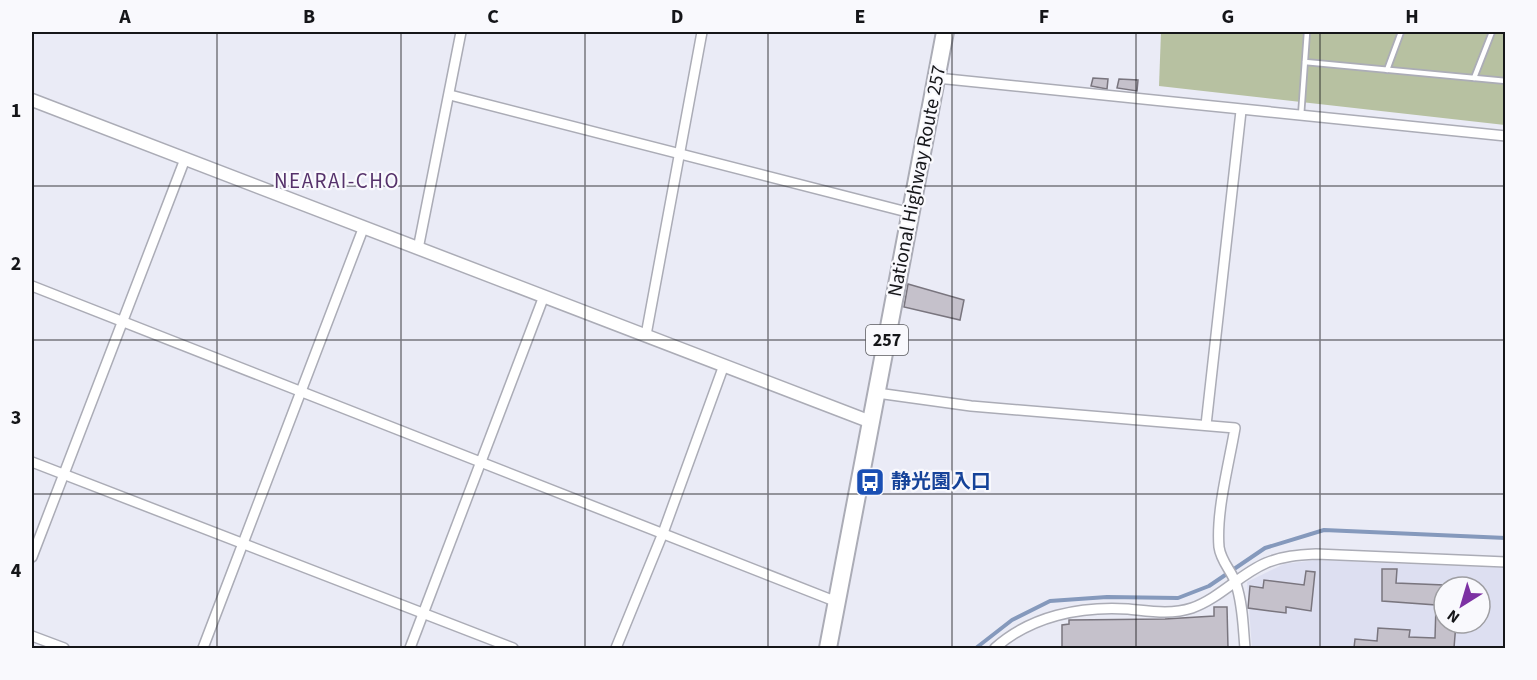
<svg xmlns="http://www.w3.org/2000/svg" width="1537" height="680" viewBox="0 0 1537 680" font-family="'Source Sans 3','Noto Sans JP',sans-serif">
	<rect width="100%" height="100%" fill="#eaebf6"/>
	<path fill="#dddff1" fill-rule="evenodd" d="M1316,560L1505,568V648H1252L1247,582L1284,564ZM1444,587H1480V623H1444Z"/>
	<path fill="#b7c1a1" d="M1161,32H1505V125L1159,86Z"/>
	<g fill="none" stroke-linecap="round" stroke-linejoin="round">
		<path stroke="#8599bc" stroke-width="4" d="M976,648L1012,620L1050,601L1107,597L1178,598L1209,586L1265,548L1324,530L1506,538"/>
	</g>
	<g fill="#c5c1cb" stroke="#79757e" stroke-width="1.5">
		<path d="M1093,78L1108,79L1107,89L1091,86Z"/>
		<path d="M1119,79L1138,80L1137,91L1117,88Z"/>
		<path d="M908,284L964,300L960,320L904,307Z"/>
		<path d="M1382,569H1397L1396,583L1444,585V623H1456L1454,648H1354L1355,639L1377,641L1378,628L1410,630L1409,637L1435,638L1436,605L1382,601Z"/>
		<path d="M1306,571L1315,572L1311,611L1286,607V613L1248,608L1250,586L1263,588L1264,580L1304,585Z"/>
		<path d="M1214,607H1227L1228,648H1062V625L1069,624V620L1165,619L1214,616Z"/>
	</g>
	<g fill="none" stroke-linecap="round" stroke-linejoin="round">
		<g stroke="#abacb6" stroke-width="8">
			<g id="service">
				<path d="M1305,62L1506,81"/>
				<path d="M1387,70L1401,32"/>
				<path d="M1474,78L1492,32"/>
				<path d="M1301,116L1307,32"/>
			</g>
		</g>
		<g stroke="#abacb6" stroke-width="12">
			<g id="minor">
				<path d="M937,78L1506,136"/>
				<path d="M450,95L911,213"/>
				<path d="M418,249L461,32"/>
				<path d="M32,286L837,602"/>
				<path d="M646,335L702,32"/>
				<path d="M877,393L971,406L1235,428C1229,464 1216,511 1219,547C1221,562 1232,571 1236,584C1243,605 1243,627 1245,648"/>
				<path d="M1206,425L1241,111"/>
				<path d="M32,462L513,648"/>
				<path d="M32,557L185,159"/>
				<path d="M32,636L64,648"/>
				<path d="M203,648L363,229"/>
				<path d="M410,648L544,296"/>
				<path d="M616,648L663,533L724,365"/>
				<path d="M995,648C1031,616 1080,606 1128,609C1149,611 1171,615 1192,608C1220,598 1240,574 1266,563C1283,556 1298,555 1316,554L1506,562"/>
			</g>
		</g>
		<g stroke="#abacb6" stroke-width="15">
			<path id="tertiary" d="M32,100L871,422"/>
		</g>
		<g stroke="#abacb6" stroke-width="20">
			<path id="trunk" d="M828,648L945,32"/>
		</g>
		<use href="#service" stroke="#fff" stroke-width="4.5"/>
		<use href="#minor" stroke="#fff" stroke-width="9"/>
		<use href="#tertiary" stroke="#fff" stroke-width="12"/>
		<use href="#trunk" stroke="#fff" stroke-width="16"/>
	</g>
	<path fill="none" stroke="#151619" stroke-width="1.5" stroke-opacity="0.55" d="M217,32V648M401,32V648M585,32V648M768,32V648M952,32V648M1136,32V648M1320,32V648M32,186H1506M32,340H1506M32,494H1506"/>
	<defs>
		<g id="bus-square" transform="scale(1.5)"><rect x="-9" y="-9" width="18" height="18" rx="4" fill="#1a4fb4" stroke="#f9f9fd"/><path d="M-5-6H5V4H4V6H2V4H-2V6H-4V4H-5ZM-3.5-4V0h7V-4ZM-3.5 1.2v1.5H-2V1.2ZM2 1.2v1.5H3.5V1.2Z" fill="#fff"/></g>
	</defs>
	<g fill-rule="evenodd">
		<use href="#bus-square" x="870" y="482"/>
	</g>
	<g text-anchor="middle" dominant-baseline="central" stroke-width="4.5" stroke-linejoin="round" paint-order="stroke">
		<rect fill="#f9f9fd" stroke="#595a5d" stroke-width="1.5" x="866" y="325" width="42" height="30" rx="4.5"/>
		<g font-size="18" font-weight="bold" fill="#151619">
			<text x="887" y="340">257</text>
		</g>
		<g font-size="20" fill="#151619" stroke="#f9f9fd">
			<text transform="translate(917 181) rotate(-79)">National Highway Route 257</text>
		</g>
		<g font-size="20" font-weight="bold" fill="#164399" stroke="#f9f9fd" text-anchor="start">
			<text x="891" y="482">静光園入口</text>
		</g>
		<g font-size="21" letter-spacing="1.5" fill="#56326b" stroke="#f9f9fd">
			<text x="337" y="181">NEARAI-CHO</text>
		</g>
	</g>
	<rect width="1537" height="680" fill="none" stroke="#f9f9fd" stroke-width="66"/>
	<g transform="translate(1462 605) rotate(217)"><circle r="28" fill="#f9f9fd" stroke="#9e9ea2" stroke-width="1.5"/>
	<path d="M0-4.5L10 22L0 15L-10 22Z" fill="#7c31a3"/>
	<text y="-9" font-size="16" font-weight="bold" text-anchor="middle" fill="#151619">N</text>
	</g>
	<rect x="33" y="33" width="1471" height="614" fill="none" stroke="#151619" stroke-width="2"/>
	<g font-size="20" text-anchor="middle" font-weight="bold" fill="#151619">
		<text x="125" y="23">A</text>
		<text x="309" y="23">B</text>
		<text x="493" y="23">C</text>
		<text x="677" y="23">D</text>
		<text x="860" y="23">E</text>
		<text x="1044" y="23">F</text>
		<text x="1228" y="23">G</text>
		<text x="1412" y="23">H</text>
		<text x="16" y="117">1</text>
		<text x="16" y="270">2</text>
		<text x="16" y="424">3</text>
		<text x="16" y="577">4</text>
	</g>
</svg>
